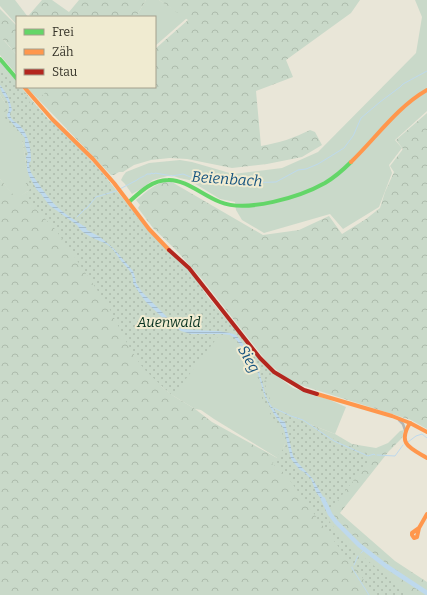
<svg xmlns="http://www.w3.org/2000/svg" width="427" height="595" viewBox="0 0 427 595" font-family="Bitter,serif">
	<defs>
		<pattern id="forest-crowns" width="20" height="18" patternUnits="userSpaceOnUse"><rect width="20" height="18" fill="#c9d9c9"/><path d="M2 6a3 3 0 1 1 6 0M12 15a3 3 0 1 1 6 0" fill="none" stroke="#adbbac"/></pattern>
		<pattern id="park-dots" width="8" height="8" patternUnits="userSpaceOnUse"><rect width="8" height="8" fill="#c9d9c9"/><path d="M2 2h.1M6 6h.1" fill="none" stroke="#adbbac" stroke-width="1.8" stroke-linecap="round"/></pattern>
		<pattern id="water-rules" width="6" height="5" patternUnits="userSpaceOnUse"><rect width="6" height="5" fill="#bed9ed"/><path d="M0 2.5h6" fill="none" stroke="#a4bbcb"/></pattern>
	</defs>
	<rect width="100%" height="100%" fill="#e9e6d8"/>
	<g fill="#c9d9c9">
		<path d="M0,0H15L28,17H17V25L0,6Z"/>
		<path d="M146,0H159L187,18L155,46V17H126L137,15Z"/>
		<path d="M415,0H427V111L395,140L402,148L389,165L392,173L379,207L343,229L330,214L264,233L242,220L236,210L235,202L220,199L189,180L179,178L171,175L153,180L141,189L132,194L125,184L121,180L123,176L126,172L149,163L180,160L192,162L233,174L282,168L318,152L416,53L422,17Z"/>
		<path d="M0,36L17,55V75L0,55Z"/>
		<path d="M26,87H46L49,90L38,99Z"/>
		<path d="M0,95L7,106L22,138L27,169L30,178L28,191L16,199L0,179Z"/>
		<path d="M50,122L97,167L148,229L239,334L265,367L293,388L330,400L346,407L335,434L274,410L287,439L279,459L214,419L201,410L195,409L172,395L162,387L156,375Z"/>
	</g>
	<g fill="url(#forest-crowns)">
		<path d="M42,0H52L69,12L79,0H146L137,15L126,17H33L29,15Z"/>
		<path d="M159,0H360L351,13L286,60L293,77L256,91L261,146C279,143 294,138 310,130L315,132L322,145L302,157L267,164L232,168L187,159L170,158L151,160L134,165L123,172H119L114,175H111L38,99L48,90L46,87H155V49L188,20Z"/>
		<path d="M0,9L17,26V55L5,41L0,37Z"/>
		<path d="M0,61L17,82V87H21L50,122L156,375L162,387L172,395L195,409L212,422L279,459L287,439L273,410L335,434L352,444L376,448L388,443L400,431L404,430L402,438L389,451L340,513L395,561L427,582V595H0V179L16,198L28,191L24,186L30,178L27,169L22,138L8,121L4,112L7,106L0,95Z"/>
		<path d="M427,113V429L411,420L294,383L280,373L267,362L201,278L175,249L153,228L138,208L140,205L136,200C148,191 154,183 170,181L263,235L299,230L329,216L342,234L366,219L380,208L385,192L394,172L390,166L403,149L396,140Z"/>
		<path d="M191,277L232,326L265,374L269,398L265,402L260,396L258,389L257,378L251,370L243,364L238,346L230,339L216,335Z"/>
	</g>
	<path fill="url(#park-dots)" d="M0,67L17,82V87H20L33,107L36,108L37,106L49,120L54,122L78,146L104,175L123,199L143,226L191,272L217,311L234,327L262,364L273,373L264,381L270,399L275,408L307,422L334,439L366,453H369L368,455V462L332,508L324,513C338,537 361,555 383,573C391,580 400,589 409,595H373L357,569L350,562L328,533L286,475L279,468L272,464L286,445L281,430L263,403L258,378L248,363L241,351L232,339L220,334L173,396L165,389L145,370L138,361L128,345L108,306L76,259L55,229L25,198L31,187L28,179L24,144L17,132L5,118L6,105L4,99L0,94Z"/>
	<path fill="url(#water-rules)" d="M0,85C7,93 10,100 12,110C11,111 10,113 10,115C11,121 18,123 21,127C29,136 31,149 31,161L29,163C29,171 33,176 38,183C48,198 57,209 73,219C78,222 80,224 86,227L87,230L100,237L114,249L133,271L135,277L136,283L142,292L173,323L184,329L192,330L218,331L230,333L236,335L243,344L258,368L265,393L268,401L281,420L285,422L293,456L298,463L312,478L325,500V504L316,492L311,479L304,472L300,470L291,459L284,429L274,414L265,397L257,370L249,359L241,346L236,339L230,335L222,334H191L181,331L164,319L146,302L140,294L133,283C134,274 129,270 124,264C118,258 115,250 108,245C98,239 83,236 77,225L49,205L41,194L37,190L29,176L27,169V161L28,160L26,159V157L28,154L25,145V138L8,118L7,115C14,100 0,96 0,85Z"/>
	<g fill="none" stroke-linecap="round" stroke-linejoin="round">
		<g stroke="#bed9ed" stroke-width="1">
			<path d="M77,217L85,209L87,208L96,197L116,191L137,180C140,177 144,177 147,174H151V173L154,174L155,173L172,176L183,174L193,178L230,179H235L243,183L276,182L298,170L306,169L318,164L344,148L353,136L354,134L361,118L380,102L400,87L403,84L427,71"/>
			<path d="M274,408L291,416L303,420L334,441L368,456L374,454L375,455"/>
			<path d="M408,442L416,436L422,434L427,438"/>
			<path d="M377,455L395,456L403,445"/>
			<path d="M361,553L364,550"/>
			<path d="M354,565L358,556"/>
			<path d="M352,567V568L369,595"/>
		</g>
		<path stroke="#bed9ed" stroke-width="4.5" d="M323,499L330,514L336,522L359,545L386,566L427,593"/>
		<path stroke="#b7b5b1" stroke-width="2.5" d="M399,420L403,424L405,430"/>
		<g stroke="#63d668" stroke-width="4">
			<path d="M0,59L17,79"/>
			<path d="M129,202C140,192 152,180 168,180C185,179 204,196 220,202C247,213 300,197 325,183C335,177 343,170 351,162"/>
		</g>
		<g stroke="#ff974d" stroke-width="4">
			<path d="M24,87L52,119L93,159L114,183L149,229L169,250"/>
			<path d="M351,162C376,138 397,107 427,90"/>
			<path d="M317,394L392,416L410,423L427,432"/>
			<path d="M410,423C397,444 410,448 427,458"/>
			<path d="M419,528L412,533V535L414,538L417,537L419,528L427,514"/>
		</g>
		<path stroke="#b3261e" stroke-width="4" d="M169,250L189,268L260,358L274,372L304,390L317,394"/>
	</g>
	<g text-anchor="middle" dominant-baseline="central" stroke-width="4" stroke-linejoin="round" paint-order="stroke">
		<g font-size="14" font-style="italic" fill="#083220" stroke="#f0ebd1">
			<text x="169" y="322">Auenwald</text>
		</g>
		<g font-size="15" font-style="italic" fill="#15537f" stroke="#f0ebd1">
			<text transform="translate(227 179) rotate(4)">Beienbach</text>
			<text transform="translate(249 359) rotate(60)">Sieg</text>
		</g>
	</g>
	<rect x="16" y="16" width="140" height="72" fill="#f0ebd1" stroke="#a4a08d"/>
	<rect x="24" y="29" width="20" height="6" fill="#63d668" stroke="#a4a08d"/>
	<text x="52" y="36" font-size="12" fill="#323026">Frei</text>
	<rect x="24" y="49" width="20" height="6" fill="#ff974d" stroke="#a4a08d"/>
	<text x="52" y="56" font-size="12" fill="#323026">Zäh</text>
	<rect x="24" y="69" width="20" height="6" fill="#b3261e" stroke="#a4a08d"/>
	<text x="52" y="76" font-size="12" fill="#323026">Stau</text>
</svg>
